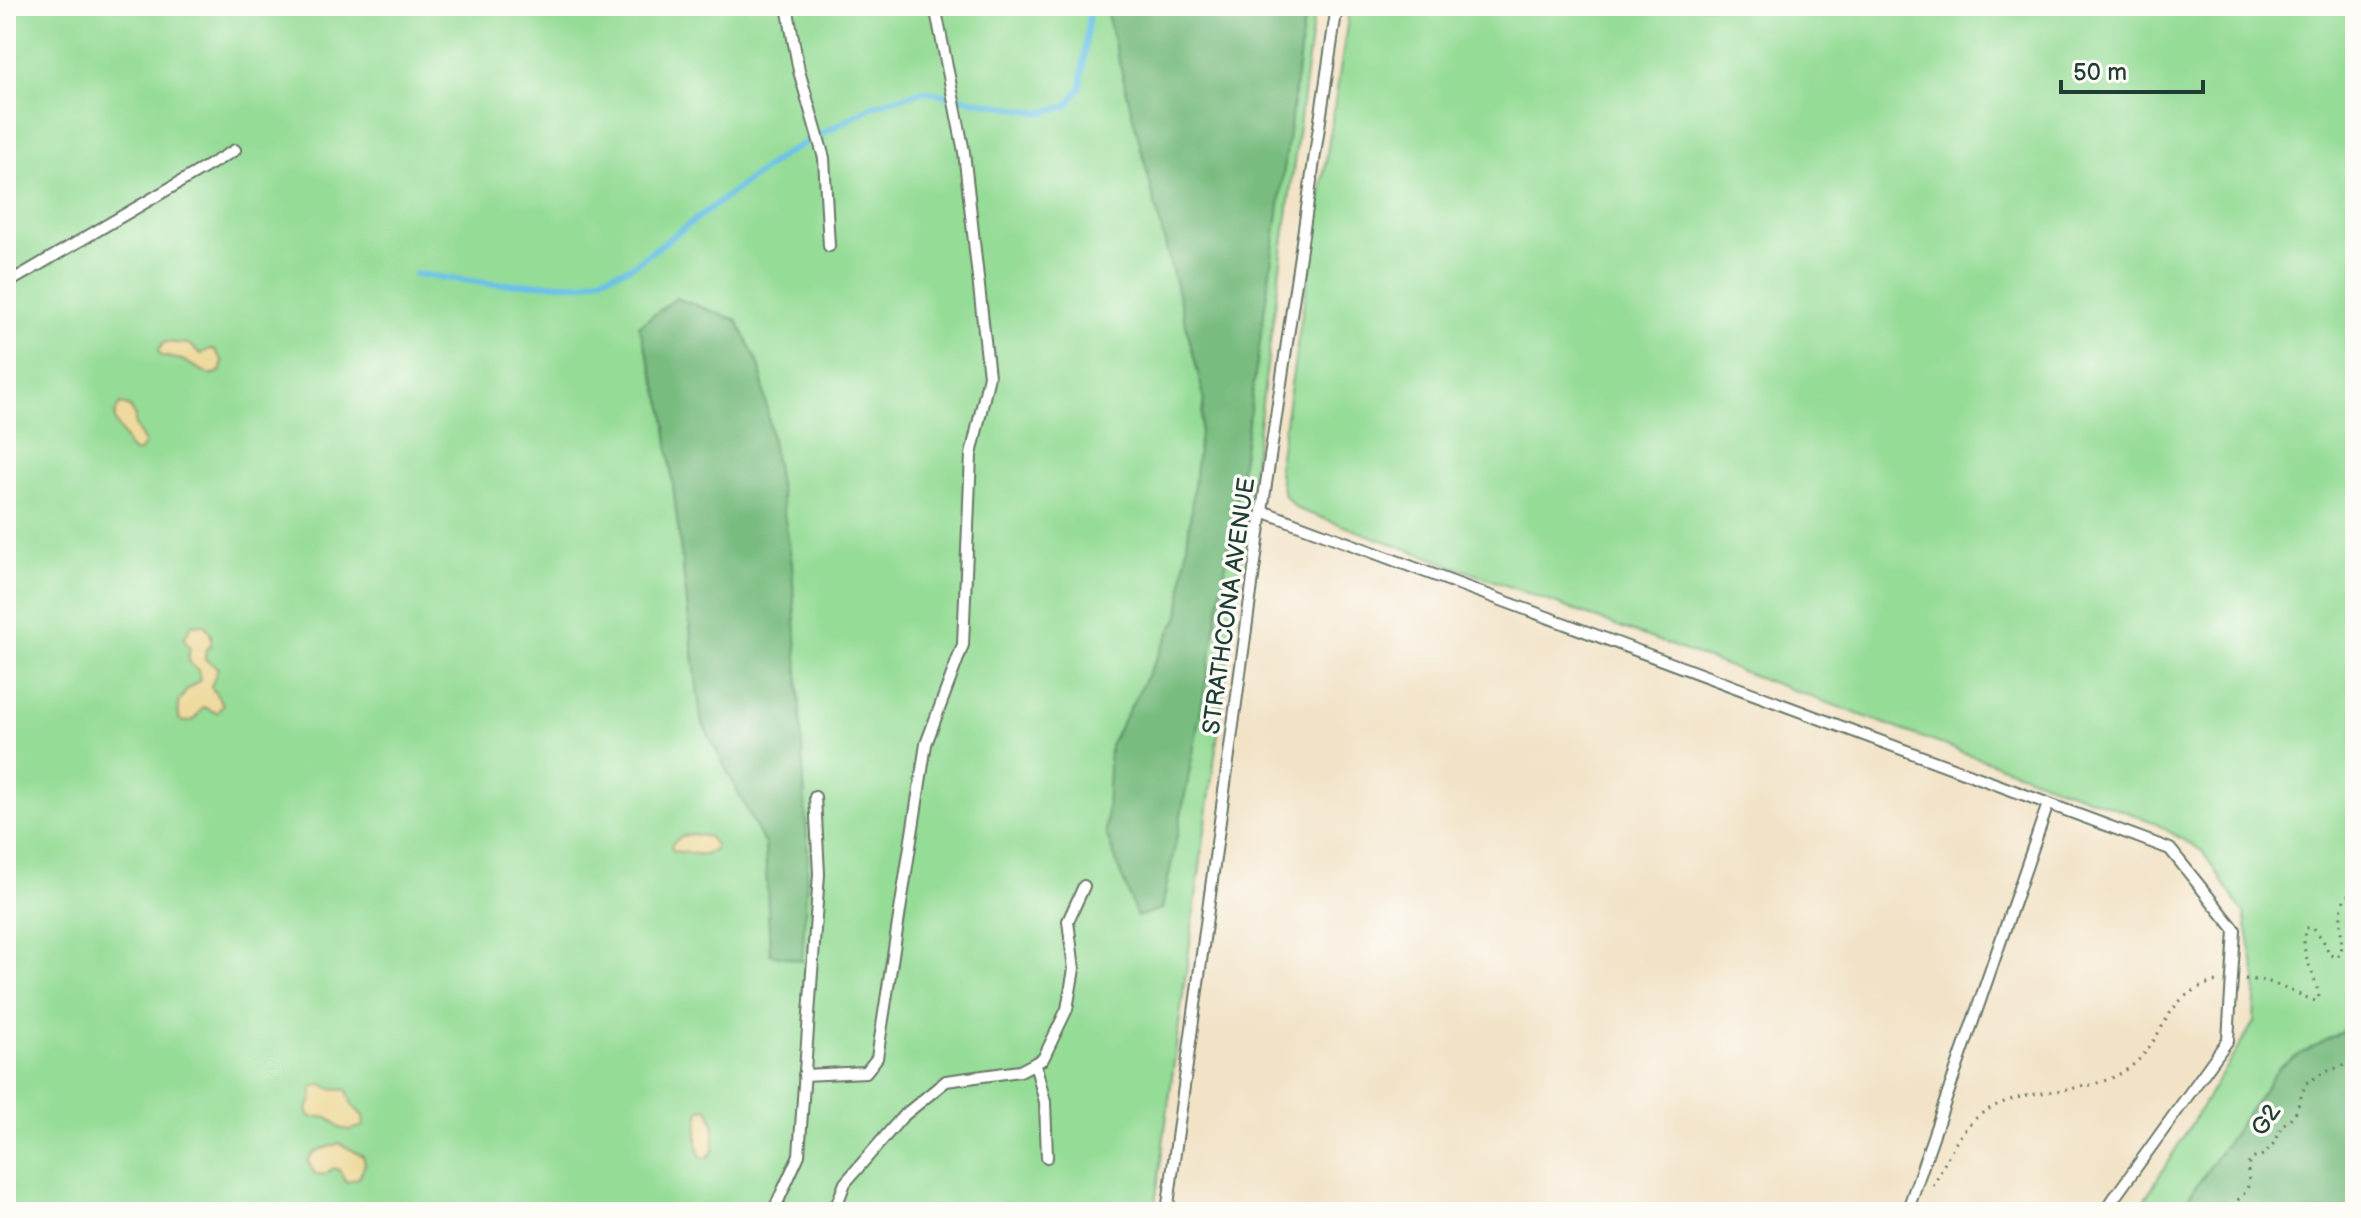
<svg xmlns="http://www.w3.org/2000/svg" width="2361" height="1218" viewBox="0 0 2361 1218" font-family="'Balsamiq Sans',sans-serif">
	<rect width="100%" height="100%" fill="#fdfcf7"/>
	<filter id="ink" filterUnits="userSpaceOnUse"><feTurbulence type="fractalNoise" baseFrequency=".0125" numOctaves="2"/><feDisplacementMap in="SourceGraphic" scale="16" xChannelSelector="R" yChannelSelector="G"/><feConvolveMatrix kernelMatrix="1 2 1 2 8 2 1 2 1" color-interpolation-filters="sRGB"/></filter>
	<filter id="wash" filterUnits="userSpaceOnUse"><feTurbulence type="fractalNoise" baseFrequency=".006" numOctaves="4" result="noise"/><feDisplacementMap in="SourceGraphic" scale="32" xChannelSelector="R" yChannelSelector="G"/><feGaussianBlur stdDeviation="1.8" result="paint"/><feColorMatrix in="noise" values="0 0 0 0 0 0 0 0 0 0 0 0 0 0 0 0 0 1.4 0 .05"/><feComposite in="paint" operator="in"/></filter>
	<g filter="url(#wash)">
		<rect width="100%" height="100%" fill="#f2e3c7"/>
		<g fill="#95dc96" stroke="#5a8c65" stroke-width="2">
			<path d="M6,6H1315L1154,1212H6Z"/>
			<path d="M1350,6H2355V1017L2341,1032L2281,1065L2178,1212H2137L2254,1022L2256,977L2244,914L2202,851L2151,821L1297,509L1284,495L1278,468Z"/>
		</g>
		<g fill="#78bc7f" stroke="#4c7c5a" stroke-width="2">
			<path d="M1105,6H1306C1266,308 1225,611 1162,909L1137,917L1106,833L1110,745L1179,616L1204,397Z"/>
			<path d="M676,298L737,320L760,367L792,563L808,856L802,961L770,954L765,845L701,720L664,411L639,326Z"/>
			<path d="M2355,1017V1212H2178L2281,1065L2341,1032Z"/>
		</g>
		<g fill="#eeda9e" stroke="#868c69" stroke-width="2">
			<path d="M164,342L189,344L201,354L210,349L215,350L223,362L220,372L210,375L182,360L161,356L158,351Z"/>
			<path d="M120,404L129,406L135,415V425L145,443L139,452H134C124,444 131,452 126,441C119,425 108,422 120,404Z"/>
			<path d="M201,624L206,626L211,635V646L206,649L205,659L218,668L211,687L223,704L217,713L203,707L194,720L184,722L179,719L178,703L187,690L200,680L198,670C188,663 187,660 190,648L184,639L191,625Z"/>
			<path d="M693,834L709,837L715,845V850L705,855L673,851L671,846C676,838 684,835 693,834Z"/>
			<path d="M322,1084L331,1089L347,1090L352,1105L363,1116L364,1126L351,1130L341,1129L328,1117H310L307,1109L312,1101L313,1087Z"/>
			<path d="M704,1108L709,1109L714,1124V1150L707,1158H701C695,1144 696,1125 700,1110Z"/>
			<path d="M339,1143L363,1156L365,1164L359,1178L346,1182L339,1170L334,1168L323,1175L315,1174L308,1162C312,1148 327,1149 339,1143Z"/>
		</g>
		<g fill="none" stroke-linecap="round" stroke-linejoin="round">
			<path stroke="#69c1e7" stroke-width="6" d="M415,274L494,284H583L631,267L783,155L875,105L924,91L1041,113L1067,106L1081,86L1090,6"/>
		</g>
	</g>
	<g filter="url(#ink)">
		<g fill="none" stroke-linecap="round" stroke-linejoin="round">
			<g stroke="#697767" stroke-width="14">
				<g id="lane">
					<path d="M787,6L799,71L824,158L829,246"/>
					<path d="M6,284L235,150"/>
					<path d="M1262,511L2170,849L2235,930L2228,1040L2104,1212"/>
					<path d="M1035,1063L1045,1102L1047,1157"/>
					<path d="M804,1075L866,1072L877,1058L926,744L963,645L971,455L989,376L964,152L935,6"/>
					<path d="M773,1212L799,1155L819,874L815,797"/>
					<path d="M834,1212L845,1183L902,1117L946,1081L1020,1071L1043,1059L1067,1009L1074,969L1068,921L1084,886"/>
					<path d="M1167,1212L1262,511L1337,6"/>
					<path d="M1907,1212L2048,804"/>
				</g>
			</g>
			<g stroke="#697767" stroke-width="3" stroke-dasharray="2 6" stroke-linecap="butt">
				<path d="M2245,979L2267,981L2315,1001L2319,998C2316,973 2298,954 2306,928L2313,927L2323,940L2330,955L2337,957L2341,953C2343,933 2337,917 2345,897L2355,893"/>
				<path d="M1933,1186C1945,1164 1956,1135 1975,1119C2019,1080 2090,1102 2134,1064C2169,1033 2163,994 2218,981"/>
				<path d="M2227,1212C2242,1192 2253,1195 2247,1166L2252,1159L2263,1155L2272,1146L2282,1126L2295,1114L2306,1083L2323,1073L2355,1061"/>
			</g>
			<use href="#lane" stroke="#fff" stroke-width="10"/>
		</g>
	</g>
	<g text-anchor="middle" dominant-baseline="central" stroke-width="7" stroke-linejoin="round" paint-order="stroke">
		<g font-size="24" fill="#1f3d34" stroke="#fdfcf7">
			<text transform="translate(1229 606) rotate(-82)">STRATHCONA AVENUE</text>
			<text transform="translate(2266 1120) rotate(-56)">G2</text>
		</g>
	</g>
	<rect width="2361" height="1218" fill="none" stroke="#fdfcf7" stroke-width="32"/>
	<path d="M2061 80v12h142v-12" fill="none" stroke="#1f3d34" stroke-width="4"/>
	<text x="2073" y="80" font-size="24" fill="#1f3d34" stroke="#fdfcf7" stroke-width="6" paint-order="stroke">50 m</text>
</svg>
